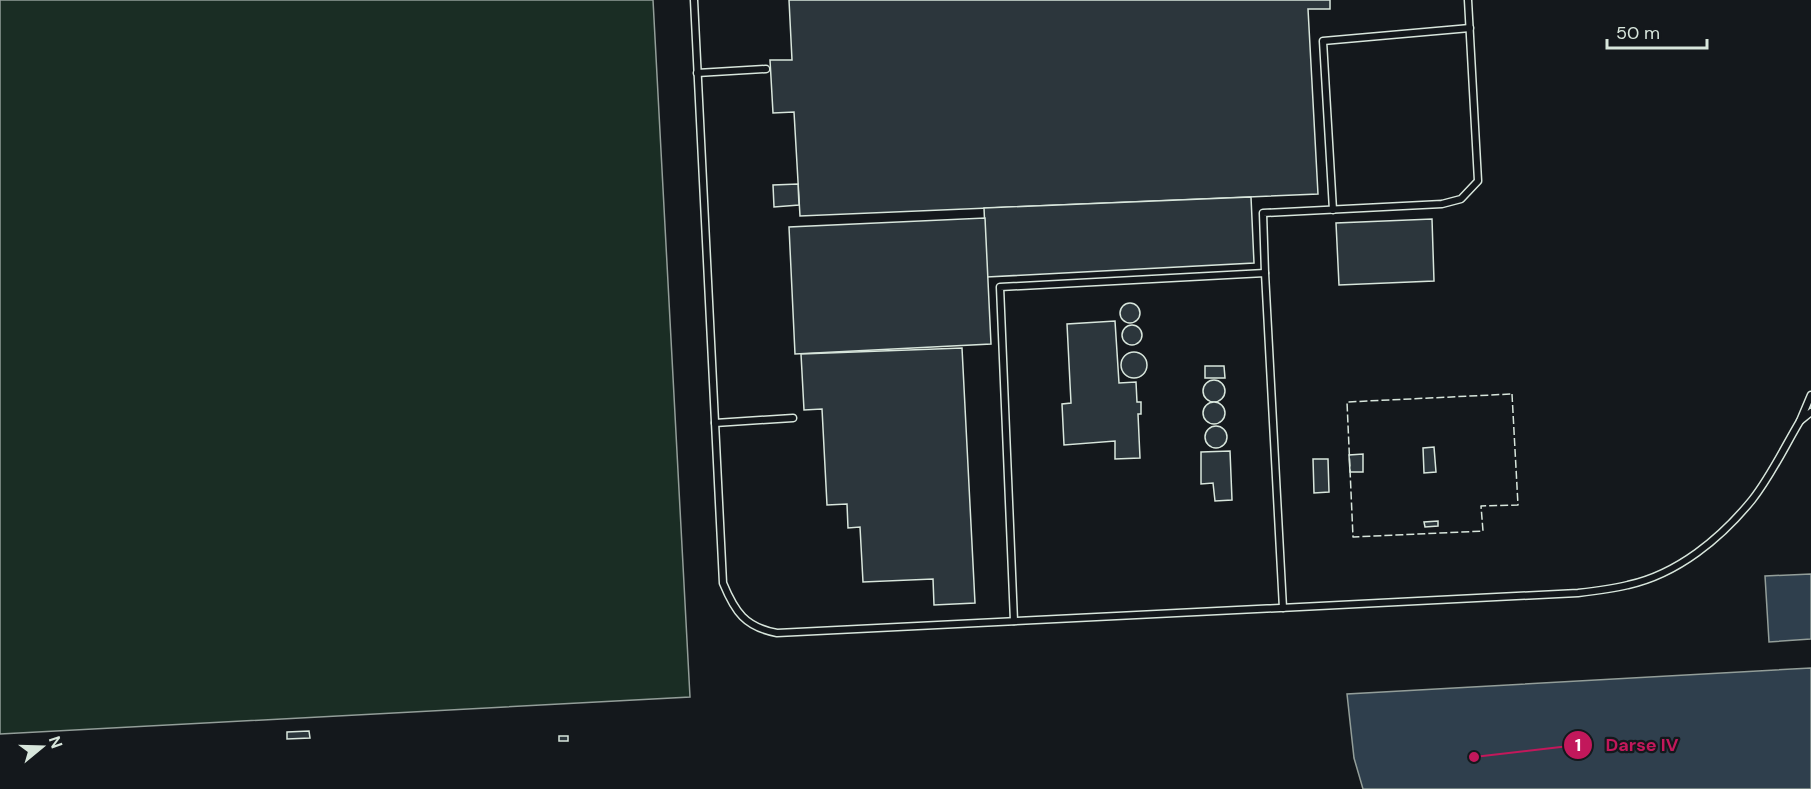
<svg xmlns="http://www.w3.org/2000/svg" width="1811" height="789" viewBox="0 0 1811 789" font-family="'DM Sans',sans-serif">
	<rect width="100%" height="100%" fill="#14181c"/>
	<path fill="#1a2d24" stroke="#939e99" stroke-width="1.5" d="M0,0H653L690,697L0,734Z"/>
	<g fill="#2f3f4d" stroke="#939e99" stroke-width="1.5">
		<path d="M1811,574V639L1769,642L1765,576Z"/>
		<path d="M1811,668V789H1363L1354,758L1347,694Z"/>
	</g>
	<g fill="#2c363c" stroke="#d8e6dc" stroke-width="1.5">
		<path d="M789,0H1330V9H1308L1318,194L800,216L794,112L773,113L770,60H792Z"/>
		<path d="M798,184L799,205L774,207L773,185Z"/>
		<path d="M1251,197L1254,263L987,277L984,208Z"/>
		<path d="M985,218L991,344L795,354L789,227Z"/>
		<path d="M1432,219L1434,281L1339,285L1336,223Z"/>
		<circle cx="1130" cy="313" r="10"/>
		<path d="M1115,321L1119,383L1136,382L1137,402H1141V414H1138L1140,458L1115,459V441L1064,445L1062,404L1071,403L1067,324Z"/>
		<circle cx="1132" cy="335" r="10"/>
		<path d="M962,348L975,603L934,605L933,579L863,582L860,527L848,528L847,504L827,505L822,409L804,410L801,354Z"/>
		<circle cx="1134" cy="365" r="13"/>
		<path d="M1205,366H1224L1225,378H1205Z"/>
		<circle cx="1214" cy="391" r="11"/>
		<circle cx="1214" cy="413" r="11"/>
		<circle cx="1216" cy="437" r="11"/>
		<path d="M1434,447L1436,472L1424,473L1423,448Z"/>
		<path d="M1230,451L1232,500L1215,501L1213,483L1201,484V452Z"/>
		<path d="M1363,454V472H1350L1349,455Z"/>
		<path d="M1313,459H1328L1329,492L1314,493Z"/>
		<path d="M1438,521V526L1425,527L1424,522Z"/>
		<path d="M309,731L310,738L287,739V732Z"/>
		<rect x="559" y="736" width="9" height="5"/>
	</g>
	<g fill="none" stroke-linecap="round" stroke-linejoin="round">
		<g stroke="#d8e6dc" stroke-width="9">
			<g id="lane">
				<path d="M694,0L723,583C735,612 745,627 777,633L1578,593C1595,591 1612,589 1628,585C1678,574 1721,538 1752,500C1771,476 1785,446 1800,421"/>
				<path d="M697,73L766,69"/>
				<path d="M1333,210L1323,41L1470,28"/>
				<path d="M1265,273L1263,213L1442,204L1461,199L1478,181L1468,0"/>
				<path d="M1811,395L1800,421L1811,412"/>
				<path d="M715,423L793,418"/>
				<path d="M1014,621L1000,287L1265,273L1283,608"/>
			</g>
		</g>
		<use href="#lane" stroke="#14181c" stroke-width="6"/>
		<path stroke="#d8e6dc" stroke-width="1.5" stroke-dasharray="8 3" stroke-linecap="butt" d="M1512,394L1518,505L1481,506L1483,531L1353,537L1347,402Z"/>
	</g>
	<path fill="none" stroke="#c2185b" stroke-width="2" d="M1474 757L1578 745"/>
	<g fill="#c2185b" stroke="#14181c" stroke-width="2">
		<circle cx="1474" cy="757" r="6"/>
		<circle cx="1578" cy="745" r="15"/>
	</g>
	<g font-size="18" text-anchor="middle" font-weight="bold" fill="#fff">
		<text x="1578" y="751">1</text>
	</g>
	<g font-size="18" text-anchor="middle" font-weight="bold" fill="#c2185b" stroke="#14181c" stroke-width="4.5" stroke-linejoin="round" paint-order="stroke">
		<text x="1642" y="751">Darse IV</text>
	</g>
	<g transform="translate(42 747) rotate(71)" stroke="#14181c" stroke-width="4.5" paint-order="stroke">
	<path d="M0-4.5L10 22L0 15L-10 22Z" fill="#d8e6dc"/>
	<text y="-9" font-size="16" font-weight="bold" text-anchor="middle" fill="#d8e6dc">N</text>
	</g>
	<path d="M1607 39v9h100v-9" fill="none" stroke="#d8e6dc" stroke-width="3"/>
	<text x="1616" y="39" font-size="18" fill="#d8e6dc" stroke="#14181c" stroke-width="4.5" paint-order="stroke">50 m</text>
</svg>
